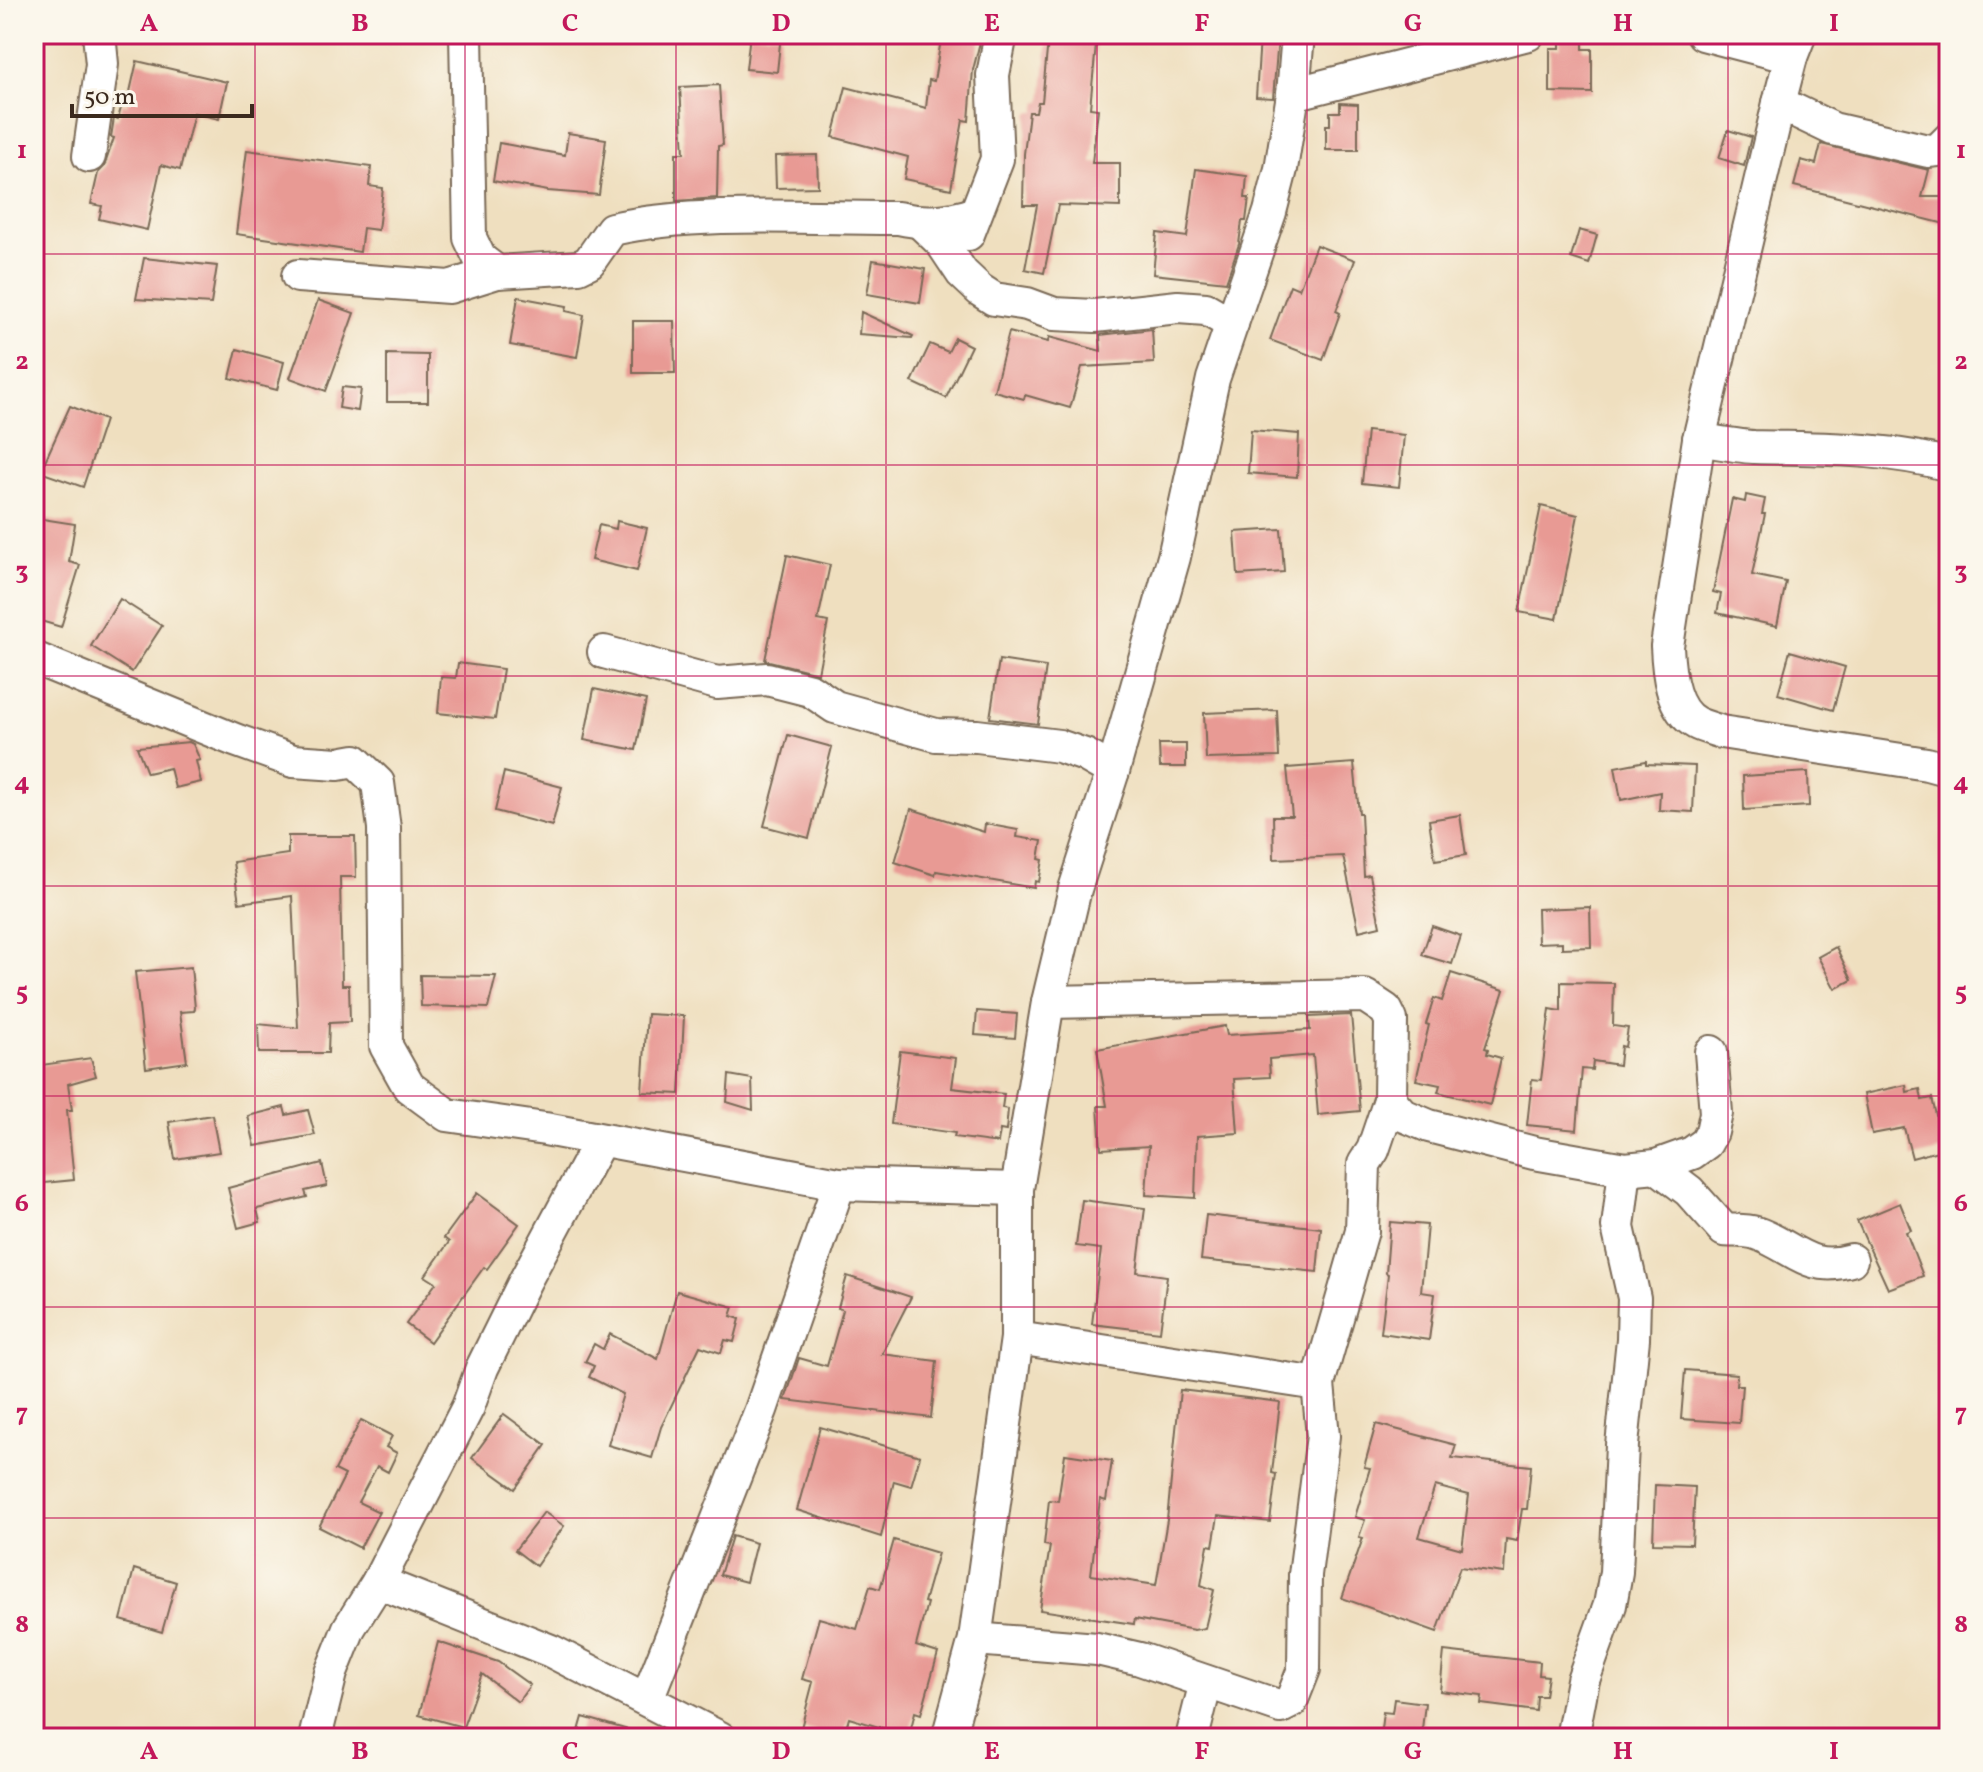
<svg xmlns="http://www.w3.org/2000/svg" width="1983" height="1772" viewBox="0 0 1983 1772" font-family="Vollkorn,serif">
	<rect width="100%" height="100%" fill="#fbf7ec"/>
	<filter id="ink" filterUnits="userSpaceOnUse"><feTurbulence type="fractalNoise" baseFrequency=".0125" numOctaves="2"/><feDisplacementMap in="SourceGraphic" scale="16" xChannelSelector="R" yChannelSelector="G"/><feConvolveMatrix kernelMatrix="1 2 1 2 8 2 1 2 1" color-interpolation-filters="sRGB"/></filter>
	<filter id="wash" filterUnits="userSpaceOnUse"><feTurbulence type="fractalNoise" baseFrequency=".006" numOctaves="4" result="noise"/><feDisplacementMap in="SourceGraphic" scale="32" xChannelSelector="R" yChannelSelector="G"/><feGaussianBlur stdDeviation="1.8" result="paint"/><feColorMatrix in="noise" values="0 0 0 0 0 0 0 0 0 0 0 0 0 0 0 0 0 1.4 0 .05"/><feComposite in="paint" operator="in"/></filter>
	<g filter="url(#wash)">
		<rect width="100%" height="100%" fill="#efdfbf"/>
		<g id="blocks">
			<g fill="#e89a94" fill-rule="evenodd">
				<path d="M750,34H781L777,72L746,69Z"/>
				<path d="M942,34H982L973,70L969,121L963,120L951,189L904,179L908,157L833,137L846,87L926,108L929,80L934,81Z"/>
				<path d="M1560,35H1583V49H1592V93L1550,92V48H1560Z"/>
				<path d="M1260,38L1278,39L1273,98L1256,97Z"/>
				<path d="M1048,40L1096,45L1090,108L1098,109L1092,163H1120V207L1058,205L1044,273L1025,269L1037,205H1023L1024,154L1029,112H1036L1038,102H1042Z"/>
				<path d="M137,61L227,82L219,119L194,113L180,170L161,165L147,230L99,219L102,206L91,204L98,173L104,167L114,138L111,137L114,118L118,119L122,104L127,105Z"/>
				<path d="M719,85L723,145L718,146L717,198L676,201V153H684L680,87Z"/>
				<path d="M1340,103L1358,104V150H1326V125H1330V112H1340Z"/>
				<path d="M1728,130L1751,137L1744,166L1719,158Z"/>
				<path d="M568,133L606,139L599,195L548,191L493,181L499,143L565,155Z"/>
				<path d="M1821,144L1929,170L1922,197H1949V225L1794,186L1801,160L1816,164Z"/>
				<path d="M247,150L371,167L369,186L383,188L378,230L363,228L360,252L236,234Z"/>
				<path d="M817,155L818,187L776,188L775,156Z"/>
				<path d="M1196,169L1247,176L1245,198H1249L1246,221H1242L1239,244L1226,282L1153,274L1157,233L1187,237Z"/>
				<path d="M1579,230L1597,235L1589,264L1571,258Z"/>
				<path d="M1316,245L1355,260L1336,311L1340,313L1323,360L1270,340L1290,285L1299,289Z"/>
				<path d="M144,258L217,266L211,304L136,299Z"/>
				<path d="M873,260L925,269L920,303L867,294Z"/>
				<path d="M518,297L567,306L566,311L584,315L577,357L510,345Z"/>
				<path d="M318,300L354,313L326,391L290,378Z"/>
				<path d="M861,312L913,336L912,338L859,334Z"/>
				<path d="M633,321H674L675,373H633Z"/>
				<path d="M1152,329L1154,363L1082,367L1070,408L1025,395L1024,399L994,391L1009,332L1048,342L1049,337L1101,351L1100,335Z"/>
				<path d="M955,338L971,346L946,398L912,382L930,344L948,352Z"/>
				<path d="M237,349L284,362L277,390L230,378Z"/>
				<path d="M387,354L428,355V402H387Z"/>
				<path d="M342,387L361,389L358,411L339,408Z"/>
				<path d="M70,406L105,420L83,487L40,472Z"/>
				<path d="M1251,430L1299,434L1297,477L1248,473Z"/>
				<path d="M1367,431L1404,435L1399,487L1362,483Z"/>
				<path d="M1746,495L1765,499L1762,514H1765L1752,575L1786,582L1777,626L1717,613L1721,594L1713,592L1732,499L1745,502Z"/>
				<path d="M1541,506L1578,515L1557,619L1519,612Z"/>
				<path d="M36,518L75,524L69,562L80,565L61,627L34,619Z"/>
				<path d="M617,521L647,528L637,571L591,560L599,525L616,529Z"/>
				<path d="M1281,529L1284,572L1238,575L1235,532Z"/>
				<path d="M787,555L830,565L818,620L828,622L818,673L765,660Z"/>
				<path d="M120,599L162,626L132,672L91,646Z"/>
				<path d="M1790,651L1845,667L1833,710L1778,694Z"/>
				<path d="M999,660L1046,667L1038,724L990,718Z"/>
				<path d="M458,663L503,669L495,719L438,713L441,677L456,678Z"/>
				<path d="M594,689L646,700L636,750L584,740Z"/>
				<path d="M1277,710L1279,757L1206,759L1204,713Z"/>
				<path d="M788,735L832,747L809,838L764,826Z"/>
				<path d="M189,742L193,744L200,760L196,761L201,782L175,788L170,768L147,773L137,747Z"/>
				<path d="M1159,744H1186V767H1160Z"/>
				<path d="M1646,761V764L1695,766L1693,812L1659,810L1660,792L1621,800L1615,767Z"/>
				<path d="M1354,763L1359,813H1361L1364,876L1370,875L1380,926L1359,931L1343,856L1274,859L1273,816H1292L1287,768Z"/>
				<path d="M504,772L562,787L552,826L495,811Z"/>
				<path d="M1808,772L1809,806L1744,810L1743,776Z"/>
				<path d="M911,809L984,832L985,824L1018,830L1017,837L1042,841L1039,859L1043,860L1039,882L1035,881L1034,888L936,871L935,875L895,862Z"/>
				<path d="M1460,815L1466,855L1435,860L1429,820Z"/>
				<path d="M288,836H355L356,877H340L342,985H349L350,1022L329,1023L328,1053H259L258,1024L298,1028L292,896L239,903L233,862L288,854Z"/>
				<path d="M1590,907L1591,947L1562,948V942L1538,943L1537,909Z"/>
				<path d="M1432,926L1461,936L1452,964L1422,955Z"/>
				<path d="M1836,947L1852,980L1835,989L1818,957Z"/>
				<path d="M191,967L195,1008L194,1011L180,1012L187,1062L146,1068L135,972Z"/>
				<path d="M1451,973L1504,990L1485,1048L1488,1049L1487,1054L1501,1058L1490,1105L1438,1092L1440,1085L1416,1080L1429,1025L1426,1024L1434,998L1442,1001Z"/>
				<path d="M420,975L496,976L488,1008L421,1006Z"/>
				<path d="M1561,982L1614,983L1613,1026L1628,1028L1625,1047L1621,1046L1619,1065L1593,1061L1592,1070L1582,1069L1577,1130L1527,1125L1532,1079L1541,1080L1550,1009L1561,1011Z"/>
				<path d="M977,1011L1017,1014L1015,1038L975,1035Z"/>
				<path d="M647,1014L684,1016L680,1094L642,1092Z"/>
				<path d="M1351,1015L1360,1111L1318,1115L1313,1055L1269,1059L1270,1077L1234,1079L1238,1133L1197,1136L1195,1198L1146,1195L1149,1146L1101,1149L1098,1106H1107L1097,1049L1225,1026L1227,1035L1310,1030L1309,1017Z"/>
				<path d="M900,1051L956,1058L952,1088L1004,1094L1002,1108L1008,1109L1006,1131L1000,1130L998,1143L954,1137L955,1133L891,1124Z"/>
				<path d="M91,1058L96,1076L68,1084L72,1110H67L74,1180L34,1184V1066Z"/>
				<path d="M729,1075L752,1079L753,1110L727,1102Z"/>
				<path d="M1906,1085L1907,1092L1920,1089L1922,1100L1932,1098L1938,1124L1949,1121V1148L1912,1158L1904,1128L1872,1134L1864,1094Z"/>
				<path d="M284,1107L286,1115L308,1110L315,1135L255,1146L248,1116Z"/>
				<path d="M212,1115L219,1152L175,1159L169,1122Z"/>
				<path d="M322,1163L327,1186L305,1191L307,1197L257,1209L260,1222L238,1228L228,1188Z"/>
				<path d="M477,1193L519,1224L487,1269L484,1267L430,1342L406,1324L436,1283L425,1276L449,1242L444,1238Z"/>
				<path d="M1082,1200L1145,1208L1137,1272L1167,1276L1160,1332L1092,1324L1101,1249L1076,1246Z"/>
				<path d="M1900,1203L1911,1230L1906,1232L1923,1276L1888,1289L1857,1221Z"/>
				<path d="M1206,1215L1321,1228L1317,1272L1201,1260Z"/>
				<path d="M1390,1222L1427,1225L1421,1292L1435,1294L1429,1340L1381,1333L1388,1274L1386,1273Z"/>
				<path d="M847,1276L911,1297L882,1354L937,1361L931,1418L785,1400L799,1358L827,1366L843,1310L838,1308Z"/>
				<path d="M677,1291L734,1307L731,1316L740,1319L734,1342L725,1340L721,1353L700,1346L661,1427L652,1458L608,1445L623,1394L589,1377L594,1366L585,1362L594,1344L603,1349L610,1334L658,1359Z"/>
				<path d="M1685,1370L1737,1374L1736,1385H1742L1739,1423L1681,1419Z"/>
				<path d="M1180,1390L1280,1402L1272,1473L1276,1474L1270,1522L1218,1516L1213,1546L1208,1545L1201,1585L1214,1590L1205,1628L1194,1630L1135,1619L1134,1624L1040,1610L1050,1546L1044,1545L1049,1500L1058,1501L1065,1454L1112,1461L1106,1501L1100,1499L1091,1575L1156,1585L1167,1520Z"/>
				<path d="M504,1414L546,1445L515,1489L472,1458Z"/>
				<path d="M361,1420L392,1436L386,1447L397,1453L388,1472L377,1466L358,1502L379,1512L360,1548L319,1527L345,1475L335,1470Z"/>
				<path d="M1376,1424L1456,1445L1452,1458L1531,1466L1527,1509H1522L1517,1541L1506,1539L1504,1573L1460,1567L1437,1632L1342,1598L1363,1538L1359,1537L1365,1520L1355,1517L1370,1468L1364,1467ZM1435,1486L1469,1495L1462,1549L1419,1537Z"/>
				<path d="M820,1427L920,1456L911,1486L894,1481L881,1537L797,1510Z"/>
				<path d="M1655,1485L1695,1487L1692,1544L1653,1543Z"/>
				<path d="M544,1512L564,1526L536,1566L515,1550Z"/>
				<path d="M732,1536L756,1543L746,1582L720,1575Z"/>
				<path d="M894,1540L938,1553L924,1602L927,1603L916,1646L938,1653L921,1714L915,1712L909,1736L849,1718L843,1738L801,1728L813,1682L802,1679L819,1618L857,1629L870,1586L880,1589Z"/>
				<path d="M134,1569L176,1582L162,1632L121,1620Z"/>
				<path d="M438,1642L498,1662L530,1685L518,1702L482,1674L463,1727L419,1715Z"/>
				<path d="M1444,1651L1540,1662L1539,1675L1548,1676L1545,1696H1537L1536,1711L1481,1704L1482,1696L1440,1691Z"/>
				<path d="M1394,1699L1425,1703L1421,1738H1380L1383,1712L1392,1713Z"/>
				<path d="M583,1717L639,1733L638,1738H577Z"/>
			</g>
		</g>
	</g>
	<g filter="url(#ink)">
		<use href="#blocks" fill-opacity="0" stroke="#7a6956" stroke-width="2"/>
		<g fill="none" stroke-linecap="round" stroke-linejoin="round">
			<g stroke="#7a6956" stroke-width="36">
				<g id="minor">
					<path d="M466,34L470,238L480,259L497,272"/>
					<path d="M1703,34L1791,57"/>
					<path d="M1800,34L1791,57L1779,103L1699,439L1667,646C1668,670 1671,710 1696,723C1704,727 1713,729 1721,732L1927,764L1949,770"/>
					<path d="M1293,94L1528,34"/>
					<path d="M1779,103L1833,129L1928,151L1938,150L1949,139"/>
					<path d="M89,156L102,64L99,34"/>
					<path d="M922,224L942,243L962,273L980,290L994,299L1027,304L1054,314L1095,316L1178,307L1206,309L1232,324"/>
					<path d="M968,234L997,159L993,75L1001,34"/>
					<path d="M298,276L449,287L497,272L579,267L589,262L612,229C699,210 809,218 898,218C925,224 947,222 974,214"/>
					<path d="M1699,439C1717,442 1736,446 1754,447C1819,449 1885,447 1949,465"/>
					<path d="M604,652L717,683L767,679L810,690L835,707L936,735L977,736L1059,746L1085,755L1113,771"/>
					<path d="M34,658L235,740L293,761L338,764L355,761L378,783L384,828L386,1046L409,1087L447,1115L545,1129L839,1184L1017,1189"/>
					<path d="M1048,1002L1365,996L1386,1010L1391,1020L1390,1100L1403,1115L1429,1126L1534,1153L1625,1169L1656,1166L1692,1153L1706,1143L1712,1132L1716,1113L1711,1052"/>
					<path d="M1656,1166L1689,1191L1724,1230C1734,1231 1746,1230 1756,1233C1794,1246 1807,1273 1851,1260"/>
					<path d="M1017,1338L1318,1384"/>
					<path d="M378,1582L551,1651L720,1738"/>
					<path d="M975,1639L1097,1649L1140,1659L1275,1705L1281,1707L1291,1702L1304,1669L1305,1575L1323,1436L1318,1384L1362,1231L1364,1164L1373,1150L1390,1100"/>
					<path d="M647,1699L761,1410L839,1184"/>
					<path d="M315,1738L331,1673L349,1628L378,1582L468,1407L482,1368L525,1281L600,1141"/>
					<path d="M948,1738L975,1639L1017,1338V1189L1048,1002L1075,889L1113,771L1174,557L1213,379L1270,212L1281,169L1293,94L1298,34"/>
					<path d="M1192,1738L1206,1682"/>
					<path d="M1572,1738L1583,1680L1610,1605L1616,1572L1622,1445L1633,1339L1634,1298L1618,1227L1625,1169"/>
				</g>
			</g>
			<use href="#minor" stroke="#fff" stroke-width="32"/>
		</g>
	</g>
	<path fill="none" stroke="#c2185b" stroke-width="2" stroke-opacity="0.55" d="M255,34V1738M465,34V1738M676,34V1738M886,34V1738M1097,34V1738M1307,34V1738M1518,34V1738M1728,34V1738M34,254H1949M34,465H1949M34,676H1949M34,886H1949M34,1096H1949M34,1307H1949M34,1518H1949"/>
	<rect width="1983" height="1772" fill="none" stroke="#fbf7ec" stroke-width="88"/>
	<path d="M72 104v12h180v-12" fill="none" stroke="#3b2a1e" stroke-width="4"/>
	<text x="84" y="104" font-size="24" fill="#3b2a1e" stroke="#fbf7ec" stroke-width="6" paint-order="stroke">50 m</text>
	<rect x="44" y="44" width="1895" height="1684" fill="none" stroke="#c2185b" stroke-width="3"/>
	<g font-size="26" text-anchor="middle" font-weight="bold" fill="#c2185b">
		<text x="149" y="31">A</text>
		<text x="360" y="31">B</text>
		<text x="570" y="31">C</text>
		<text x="781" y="31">D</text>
		<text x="992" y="31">E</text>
		<text x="1202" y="31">F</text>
		<text x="1413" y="31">G</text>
		<text x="1623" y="31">H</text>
		<text x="1834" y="31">I</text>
		<text x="22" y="158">1</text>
		<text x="1961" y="158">1</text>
		<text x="22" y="369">2</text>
		<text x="1961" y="369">2</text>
		<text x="22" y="579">3</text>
		<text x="1961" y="579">3</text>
		<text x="22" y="790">4</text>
		<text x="1961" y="790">4</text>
		<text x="22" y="1000">5</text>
		<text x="1961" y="1000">5</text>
		<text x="22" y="1211">6</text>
		<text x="1961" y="1211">6</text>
		<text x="22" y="1421">7</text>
		<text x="1961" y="1421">7</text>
		<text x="22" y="1632">8</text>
		<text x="1961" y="1632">8</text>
		<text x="149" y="1759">A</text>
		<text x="360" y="1759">B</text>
		<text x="570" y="1759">C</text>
		<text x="781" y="1759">D</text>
		<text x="992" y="1759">E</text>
		<text x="1202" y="1759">F</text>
		<text x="1413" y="1759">G</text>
		<text x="1623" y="1759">H</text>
		<text x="1834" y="1759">I</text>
	</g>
</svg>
